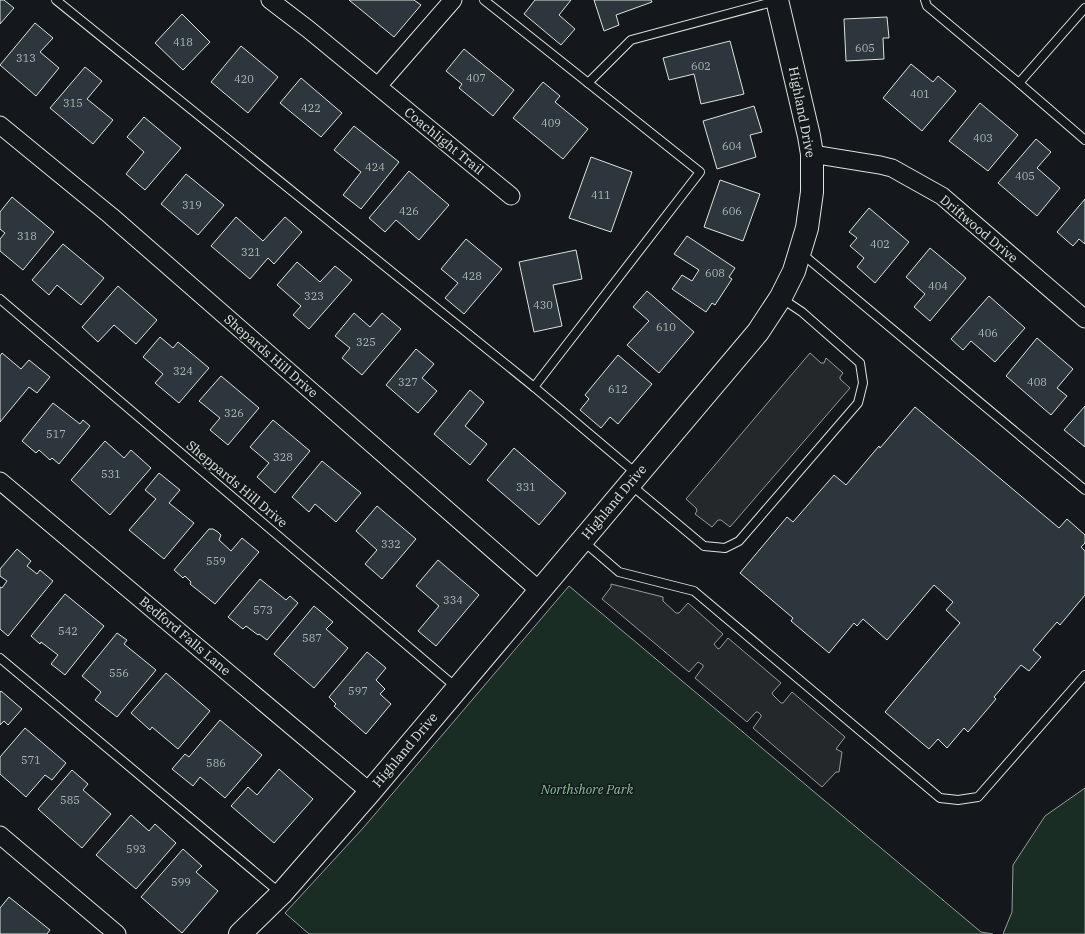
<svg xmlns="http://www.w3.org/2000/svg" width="1085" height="934" viewBox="0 0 1085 934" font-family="'IBM Plex Serif',serif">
	<rect width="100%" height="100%" fill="#14181c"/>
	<g fill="#1a2d24" stroke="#939e99">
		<path d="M569,586L981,932L993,934H309L285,913L364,827Z"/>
		<path d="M1085,788V934H1003L1012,912L1013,865L1045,816Z"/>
	</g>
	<g fill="#24282b" stroke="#939e99">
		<path d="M810,353L821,363H824L826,358L843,373L840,377V379L850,388L730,527L721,520H718L712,527L695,514L697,511L696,508L686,499Z"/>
		<path d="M611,584L663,597V601L676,613H679L688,603L723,634L714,644L718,649L720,648L728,638L781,683L772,693L773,695L781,703H783L792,692L845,737L836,749L842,752L839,772H836L822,787L753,728L761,717V715L758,712H756L747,722L695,678L703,667V665L698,662L689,672L602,599L611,587Z"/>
	</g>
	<g fill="#2c363c" stroke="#d8e6dc">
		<path d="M0,0H4L14,8L0,24Z"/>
		<path d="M349,0H414L421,5L394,37Z"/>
		<path d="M535,0H571L559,15L575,29L561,45L524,14Z"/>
		<path d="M594,0H651L652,2L616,15L619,25L604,31Z"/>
		<path d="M182,14L210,42L183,70L155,43Z"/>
		<path d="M887,17L889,38H883L884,59L846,61L844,19Z"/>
		<path d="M35,23L53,38L40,52L59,68L36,96L0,65Z"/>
		<path d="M730,41L744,94L701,104L694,74L669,80L663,58Z"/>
		<path d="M241,46L278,77L248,113L211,82Z"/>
		<path d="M464,49L514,90L493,116L459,88L462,84L446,71Z"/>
		<path d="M911,64L933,82L938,76L956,91L922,131L883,98Z"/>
		<path d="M85,67L102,81L87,99L113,120L93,144L50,108Z"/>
		<path d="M301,78L342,113L321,137L280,103Z"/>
		<path d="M543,82L560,96L555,102L588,129L563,159L513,118Z"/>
		<path d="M980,103L1018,135L988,171L949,141Z"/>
		<path d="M754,106L762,132L750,135L756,157L717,169L703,121Z"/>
		<path d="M144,117L181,148L145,190L126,174L144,152L127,137Z"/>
		<path d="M354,126L399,162L361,209L343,195L361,172L334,150Z"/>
		<path d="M1036,139L1051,152L1037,168L1060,188L1037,216L998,183Z"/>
		<path d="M591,157L632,172L611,232L569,218Z"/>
		<path d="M409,171L449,205L419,240L396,220L385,232L369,218Z"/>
		<path d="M186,174L224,205L198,235L161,204Z"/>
		<path d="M720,180L760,194L743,241L704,227Z"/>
		<path d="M12,197L54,232L23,270L0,251V239L5,233L0,229V212Z"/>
		<path d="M1085,199V244L1079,239L1073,246L1057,232Z"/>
		<path d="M869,208L909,242L875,283L857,267L864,258L850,246L857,238L849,232Z"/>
		<path d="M236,217L263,241L285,217L302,232L274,264L268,258L250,279L211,246Z"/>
		<path d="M687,236L735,268L729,277L732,279L715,305L712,303L706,312L672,289L682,275L692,281L699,270L674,254Z"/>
		<path d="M466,239L502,269L464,314L445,298L458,283L441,269Z"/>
		<path d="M63,244L104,278L81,305L57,285L49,295L32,280Z"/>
		<path d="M930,248L966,278L930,321L914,307L925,294L906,277Z"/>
		<path d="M576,250L582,279L553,285L562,326L534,332L519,262Z"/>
		<path d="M297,262L320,282L335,266L352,280L309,329L293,315L301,306L277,285Z"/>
		<path d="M118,286L157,320L136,344L114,325L98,342L82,327Z"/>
		<path d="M647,291L694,332L659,373L627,345L649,321L633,307Z"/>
		<path d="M989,296L1025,328L995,362L971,341L963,350L951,339Z"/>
		<path d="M354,313L370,327L382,313L401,329L362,375L342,358L350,348L335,336Z"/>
		<path d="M160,337L173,348L178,342L209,368L179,403L155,383L163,374L143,357Z"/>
		<path d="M1037,338L1073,369L1057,388L1067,396L1051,415L1006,376Z"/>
		<path d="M416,349L434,364L422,378L437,391L418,413L386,385Z"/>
		<path d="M2,353L21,369L29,360L50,377L37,393L29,387L0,422V356Z"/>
		<path d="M618,355L652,384L618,424L610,417L601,428L580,410L589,399L585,395Z"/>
		<path d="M221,376L259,408L228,445L210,430L220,418L199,401Z"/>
		<path d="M470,390L484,402L465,426L487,444L470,465L434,434Z"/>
		<path d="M53,403L80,424L83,420L90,426L59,464L52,458L50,460L39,450L36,453L22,441Z"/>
		<path d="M1085,406V447L1064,430Z"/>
		<path d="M915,407L1059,528L1067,519L1085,535V543L1081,547L1085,551V595L1060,625L1057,622L1033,650L1041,657L1029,671L1021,665L994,697L996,699L968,732L964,728L947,748L938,739L929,749L885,712L960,623L946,610L953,602L934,585L887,640L863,619L857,626L854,623L829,653L791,621L793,618L740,573L787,517L793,522L834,475L846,485L879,446L880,448Z"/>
		<path d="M273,420L310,451L275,493L257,477L269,463L250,447Z"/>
		<path d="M105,441L124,458L131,450L151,468L110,515L71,480Z"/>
		<path d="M514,448L566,493L539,525L487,480Z"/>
		<path d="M322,461L361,493L336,522L315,504L309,512L292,497Z"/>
		<path d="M159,473L180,490L169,503L194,523L164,559L129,530L156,499L145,490Z"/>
		<path d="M377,506L416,539L382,579L365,564L377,550L356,531Z"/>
		<path d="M209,529H213L218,532L221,535L219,540L231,551L242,538L259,552L215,604L190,584L191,582L185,576L183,578L174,570Z"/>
		<path d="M17,549L31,561L27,566L37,574L40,570L53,581L8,636L0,629V587L2,588L7,581L0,576V569Z"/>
		<path d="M438,560L479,595L436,646L418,631L439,606L416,586Z"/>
		<path d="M260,579L286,600L290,596L298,603L267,640L259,634L258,635L246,626L243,629L228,617Z"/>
		<path d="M65,594L104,626L65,675L51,664L58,655L41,642L40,644L31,636Z"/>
		<path d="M314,606L333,622L326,629L348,648L314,688L274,654Z"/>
		<path d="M117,633L127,640L124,644L156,670L117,717L95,700L101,692L82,676Z"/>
		<path d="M367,652L386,668L376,680L385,689L380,694L391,704L366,734L334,706L336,704L329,697Z"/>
		<path d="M166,673L210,711L178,749L152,727L150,730L131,713Z"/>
		<path d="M1,691L22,709L8,725L4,721L0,725V692Z"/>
		<path d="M220,720L262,755L225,798L200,777L193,786L172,769L185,754L189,757Z"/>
		<path d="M25,728L66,763L52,780L45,775L26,797L0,774V757Z"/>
		<path d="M279,769L313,799L274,843L231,806L248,787L257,795Z"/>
		<path d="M72,770L88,784L83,790L111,814L82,848L38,809Z"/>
		<path d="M131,815L149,831L155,824L176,843L136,889L96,855Z"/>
		<path d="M183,849L202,866L196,872L218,891L182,933L141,897Z"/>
		<path d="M9,897L50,930L47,934H0V908Z"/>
	</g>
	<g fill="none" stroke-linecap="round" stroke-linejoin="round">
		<g stroke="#d8e6dc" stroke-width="10">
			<g id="lane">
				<path d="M56,0L534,387"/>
				<path d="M484,0L700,172L534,387L637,474"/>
				<path d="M925,0L927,6L1019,83L1085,140"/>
				<path d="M588,83L631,40L776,1"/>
				<path d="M1019,83L1085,8"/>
				<path d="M801,253L1085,490"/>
				<path d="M0,299L457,688"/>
				<path d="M631,485L704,546L725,548L739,541L858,403L863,383L860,363L802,312L781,298"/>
				<path d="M583,541L619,572L694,591L940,798L958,800L978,797L1085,675"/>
				<path d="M0,658L280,893"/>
			</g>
		</g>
		<g stroke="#d8e6dc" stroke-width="19">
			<g id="street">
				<path d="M270,0L308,29L511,196"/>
				<path d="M378,86L453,0"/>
				<path d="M0,125L111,216L540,591"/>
				<path d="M812,154L880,165L892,168L942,196L1085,319"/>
				<path d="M0,481L370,792"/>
				<path d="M0,835L117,934"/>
			</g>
		</g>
		<g stroke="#d8e6dc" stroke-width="24">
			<path id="secondary" d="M240,934L281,894L370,792L758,332L781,297L794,271L807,228L812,192V154L809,136L777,0"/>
		</g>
		<use href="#lane" stroke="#14181c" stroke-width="8"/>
		<use href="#street" stroke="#14181c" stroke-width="17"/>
		<use href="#secondary" stroke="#14181c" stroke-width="22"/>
	</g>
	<g text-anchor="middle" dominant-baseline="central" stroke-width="3" stroke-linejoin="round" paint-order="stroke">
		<g font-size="11" fill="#adbab4">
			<text x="183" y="42">418</text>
			<text x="865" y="48">605</text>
			<text x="26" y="58">313</text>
			<text x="701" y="66">602</text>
			<text x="476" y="78">407</text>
			<text x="244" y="79">420</text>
			<text x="920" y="94">401</text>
			<text x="73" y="103">315</text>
			<text x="311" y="108">422</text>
			<text x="551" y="123">409</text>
			<text x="983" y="138">403</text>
			<text x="732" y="146">604</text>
			<text x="375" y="167">424</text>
			<text x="1025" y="176">405</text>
			<text x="601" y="195">411</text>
			<text x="192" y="205">319</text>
			<text x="409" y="211">426</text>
			<text x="732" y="211">606</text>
			<text x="27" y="236">318</text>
			<text x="880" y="244">402</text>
			<text x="251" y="252">321</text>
			<text x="715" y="273">608</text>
			<text x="472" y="276">428</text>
			<text x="938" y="286">404</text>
			<text x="314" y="296">323</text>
			<text x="543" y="305">430</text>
			<text x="666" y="327">610</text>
			<text x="988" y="333">406</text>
			<text x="366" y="342">325</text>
			<text x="183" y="371">324</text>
			<text x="408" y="382">327</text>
			<text x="1037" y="382">408</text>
			<text x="618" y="389">612</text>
			<text x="234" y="413">326</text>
			<text x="56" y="434">517</text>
			<text x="283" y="457">328</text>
			<text x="111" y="474">531</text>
			<text x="526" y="487">331</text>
			<text x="391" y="544">332</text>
			<text x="216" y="561">559</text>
			<text x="453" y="600">334</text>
			<text x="263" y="610">573</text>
			<text x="68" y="631">542</text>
			<text x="312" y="638">587</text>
			<text x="119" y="673">556</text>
			<text x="358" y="691">597</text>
			<text x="31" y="760">571</text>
			<text x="216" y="763">586</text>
			<text x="70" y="800">585</text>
			<text x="136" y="849">593</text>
			<text x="181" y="882">599</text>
		</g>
		<g font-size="13" fill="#d8e6dc" stroke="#14181c">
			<text transform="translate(802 112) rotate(79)">Highland Drive</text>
			<text transform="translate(444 141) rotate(39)">Coachlight Trail</text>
			<text transform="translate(979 229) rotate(40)">Driftwood Drive</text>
			<text transform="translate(271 356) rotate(41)">Shepards Hill Drive</text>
			<text transform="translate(237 484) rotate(40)">Sheppards Hill Drive</text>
			<text transform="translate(614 502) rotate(-50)">Highland Drive</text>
			<text transform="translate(185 636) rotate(40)">Bedford Falls Lane</text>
			<text transform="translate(405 750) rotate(-50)">Highland Drive</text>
		</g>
		<g font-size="13" font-style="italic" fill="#8ac095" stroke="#14181c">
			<text x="587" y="789">Northshore Park</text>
		</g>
	</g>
</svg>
